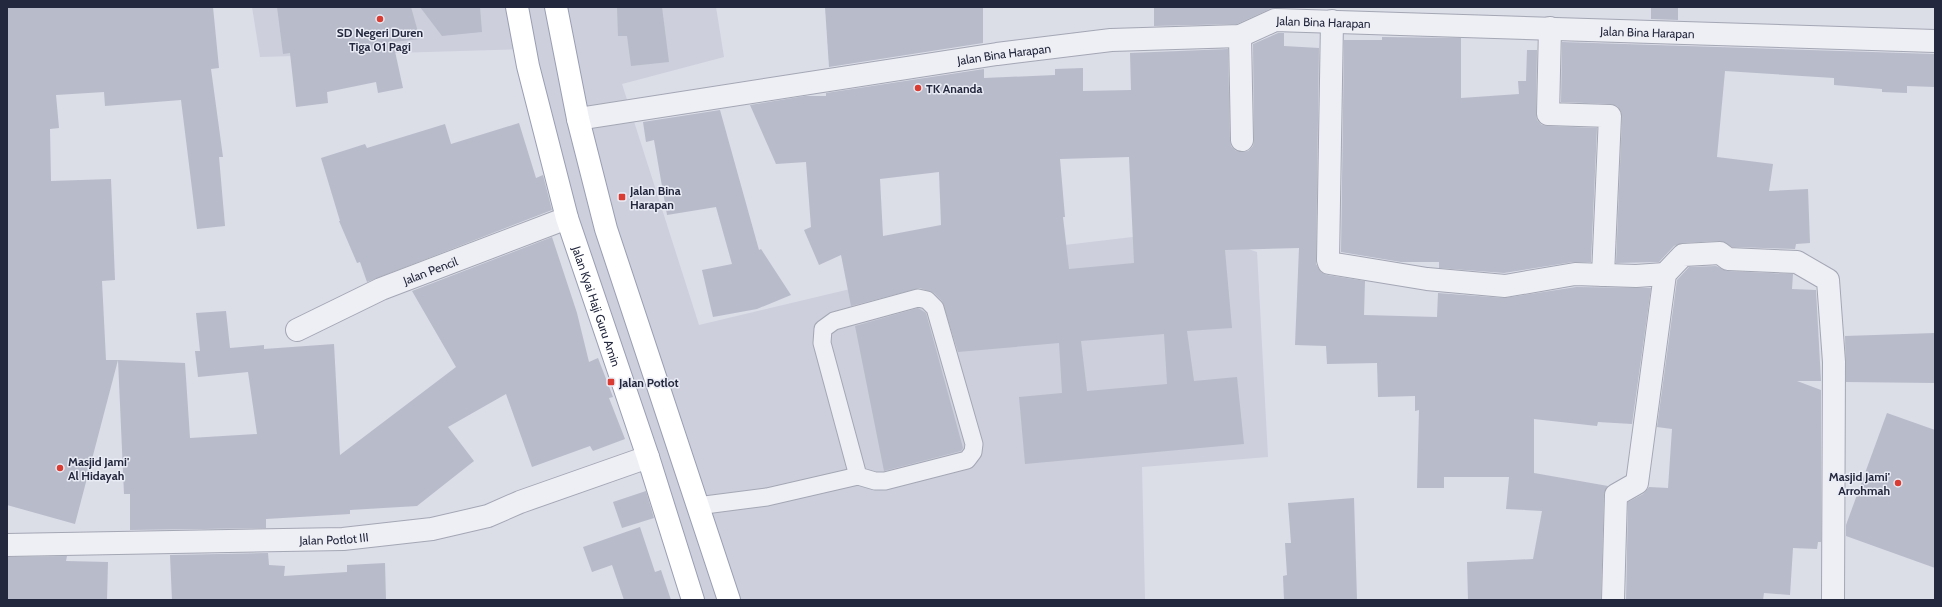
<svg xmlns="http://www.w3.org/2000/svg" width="1942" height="607" viewBox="0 0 1942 607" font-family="Cabin,sans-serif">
	<rect width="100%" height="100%" fill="#dbdde7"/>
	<path fill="#cdcfdc" d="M252,7H716L724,57L622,84L699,325L1006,252L1192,230L1257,252L1268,457L1142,467L1145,600H692L523,49L260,57Z"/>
	<g fill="#b8bbca" fill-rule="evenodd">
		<path d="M7,7H213L219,68L211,69L223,157H219L225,226L197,229L181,100L105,106L104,92L56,95L59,128L50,129L51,181L111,179L115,280L102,281L106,360H118L75,524L7,505Z"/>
		<path d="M277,7H411L420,39L393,42L403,88L378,93L376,82L327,92L328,103L296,107L290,53L283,54Z"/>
		<path d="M420,7H480L482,32L442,36Z"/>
		<path d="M617,7H662L669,62L631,66L627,36H618Z"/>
		<path d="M825,7H983V43L829,67Z"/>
		<path d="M1154,7H1283V8L1270,9L1237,24L1154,26Z"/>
		<path d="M1651,7H1678V20L1651,19Z"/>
		<path d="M1278,33H1284V46L1319,48L1316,264L1321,272L1327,275L1365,281L1364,315L1437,317L1438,293L1504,298L1576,287L1651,288L1632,424L1598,422L1597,426L1534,419V473L1608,486L1604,495L1601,600H1468L1467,562L1533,559L1542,511L1506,509L1509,477H1444V488H1417L1419,410L1415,411V396L1378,397L1377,363L1327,364L1326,346L1295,345L1299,248L1225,250L1232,328L1187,331L1194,381L1237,377L1244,444L1025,464L1019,397L1062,393L1059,343L958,352L942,301L934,293L920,288L851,306L841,255L819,265L804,230L811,227L806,162L776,164L750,105L805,96H826V93L984,69V78L1055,75V69L1083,68V91L1131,90L1130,53L1228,49L1230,140L1231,146L1236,151L1243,152L1248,151L1253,146L1254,140L1253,44ZM1129,157L1134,263L1069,269L1063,217H1065L1060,159ZM939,172L941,225L883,236L880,179ZM1164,334L1167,384L1087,391L1081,341Z"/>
		<path d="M1382,37L1461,38V98L1519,94L1518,81H1526L1527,50H1537L1536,114L1537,120L1542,125L1548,126L1597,128L1591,262H1573L1504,273L1439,268V262H1401L1341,252L1344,40H1382Z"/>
		<path d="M1562,42L1935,54V87L1907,86V93L1882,92V89L1834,85V78L1725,71L1717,157L1773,164L1769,191L1808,189L1810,243L1796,244L1795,249L1732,247L1719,241L1682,243L1674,246L1659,262L1616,263L1622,117L1621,111L1617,106L1610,104L1561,102Z"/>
		<path d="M720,110L759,250L761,249L791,295L757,309L713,317L702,270L732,264L716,207L667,215L654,140L646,142L643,122Z"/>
		<path d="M519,123L536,178L543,175L552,210L367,282L360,262L357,263L339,221H340L321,158L365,144L367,148L445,124L451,144Z"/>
		<path d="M552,237L577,313L589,362L598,358L613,397L609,398L625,439L593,451L590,446L532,467L506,394L448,427L474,461L417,506L350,510V514L266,519V528L130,530V494H124L118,360L185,363L190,438L257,434L248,372L198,377L195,351H200L196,313L226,311L230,348L264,345V349L334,344L340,455L456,367L412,291Z"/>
		<path d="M1716,266L1727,271L1793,274L1792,289L1816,290L1821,381H1797L1821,390V542H1818L1817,549L1793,548L1790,595L1764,593L1763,600H1626L1628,502L1643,494L1649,487L1668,488L1672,429L1657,427L1677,280L1689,267Z"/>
		<path d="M918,308L926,313L963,448L961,451L884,471L855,326Z"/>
		<path d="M1935,333V383L1846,382L1845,336Z"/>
		<path d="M1887,413L1935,430V568L1846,536V525Z"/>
		<path d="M646,491L654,518L622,528L613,502Z"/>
		<path d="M1354,498L1357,600H1284L1283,576L1287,575L1285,543H1291L1288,503Z"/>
		<path d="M640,527L655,572L661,570L671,600H624L612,565L592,572L583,547Z"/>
		<path d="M268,553L269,565L285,566L284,576L347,572V565L385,563L386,600H172L170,555Z"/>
		<path d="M67,556L66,561L108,562L107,600H7V557Z"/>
	</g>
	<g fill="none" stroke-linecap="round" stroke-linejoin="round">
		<g stroke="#a4a7b4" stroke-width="19">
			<path id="lane" d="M697,506L767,497L858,476L875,481H885L967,460L973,452L974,444L935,308L927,300L918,298L834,321L823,329L822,343L858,476"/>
		</g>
		<g stroke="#a4a7b4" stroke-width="24">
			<g id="street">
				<path d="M1332,21L1328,260L1329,263L1427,279L1505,286L1575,274L1636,276L1665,274"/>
				<path d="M1550,28L1548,114L1610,116L1603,275"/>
				<path d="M1240,36L1242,140"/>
				<path id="s1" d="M578,119L997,54L1111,40L1240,36L1275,20L1935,41"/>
				<path id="s2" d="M297,330L381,289L567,218"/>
				<path id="s3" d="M7,545L343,539L432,529L488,516L520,502L648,457"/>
				<path d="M1613,600L1616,495L1637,483L1665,274L1683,255L1720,253L1728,259L1797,262L1828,280L1834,362L1833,600"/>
			</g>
		</g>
		<g stroke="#999eb3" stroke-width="24">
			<g id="primary">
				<path id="s4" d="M517,7L528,66L567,218L648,457L693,600"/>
				<path d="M556,7L578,119L606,229L729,600"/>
			</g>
		</g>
		<use href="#lane" stroke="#eeeff5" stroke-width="17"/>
		<use href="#street" stroke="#eeeff5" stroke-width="22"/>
		<use href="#primary" stroke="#fff" stroke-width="22"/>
	</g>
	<g fill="#d93c33" stroke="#eaecf5" stroke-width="1.5">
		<circle cx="380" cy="19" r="4"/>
		<circle cx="918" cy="88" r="4"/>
		<rect x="618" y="193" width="8" height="8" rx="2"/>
		<rect x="607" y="378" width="8" height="8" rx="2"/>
		<circle cx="60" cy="468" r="4"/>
		<circle cx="1898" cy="483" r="4"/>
	</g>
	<g text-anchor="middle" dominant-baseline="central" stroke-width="3" stroke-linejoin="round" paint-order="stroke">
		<g font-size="12" fill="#24283e" stroke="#eaecf5">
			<text stroke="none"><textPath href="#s1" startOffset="755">Jalan Bina Harapan</textPath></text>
			<text stroke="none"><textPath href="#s1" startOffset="1079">Jalan Bina Harapan</textPath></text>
			<text stroke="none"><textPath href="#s1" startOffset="431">Jalan Bina Harapan</textPath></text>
			<text stroke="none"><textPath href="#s2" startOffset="146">Jalan Pencil</textPath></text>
			<text stroke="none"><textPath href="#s4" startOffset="310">Jalan Kyai Haji Guru Amin</textPath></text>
			<text stroke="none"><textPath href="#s3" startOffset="327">Jalan Potlot III</textPath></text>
		</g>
		<g font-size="12" font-weight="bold" fill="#24283e" stroke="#eaecf5" text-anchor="start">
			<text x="380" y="32" text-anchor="middle">SD Negeri Duren<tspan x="380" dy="14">Tiga 01 Pagi</tspan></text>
			<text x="926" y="88">TK Ananda</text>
			<text x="630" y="190">Jalan Bina<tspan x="630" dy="14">Harapan</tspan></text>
			<text x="619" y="382">Jalan Potlot</text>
			<text x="68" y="461">Masjid Jami'<tspan x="68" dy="14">Al Hidayah</tspan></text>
			<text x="1890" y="476" text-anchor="end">Masjid Jami'<tspan x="1890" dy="14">Arrohmah</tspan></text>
		</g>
	</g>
	<rect width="1942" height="607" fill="none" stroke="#24283e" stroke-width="16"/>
</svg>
